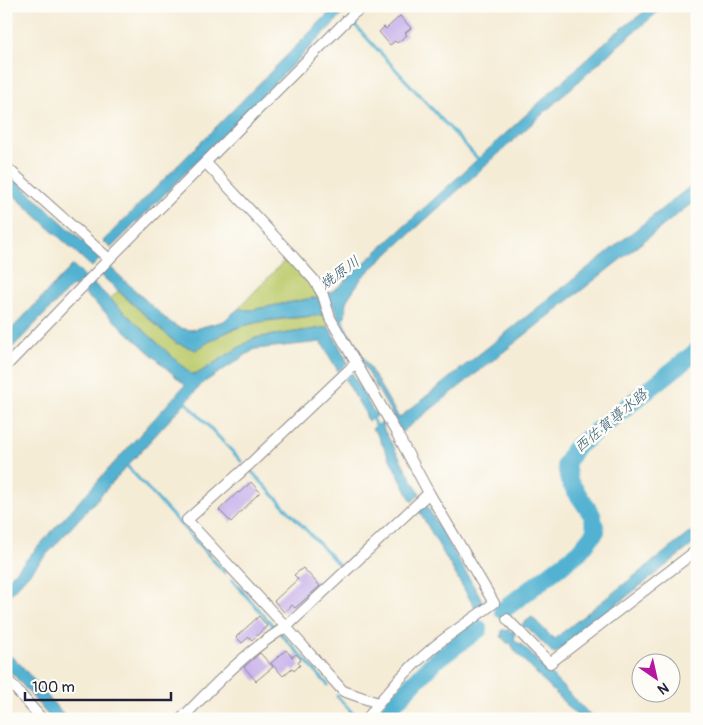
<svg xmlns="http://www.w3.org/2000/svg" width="703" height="725" viewBox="0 0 703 725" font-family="Pangolin,'Klee One',sans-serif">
	<rect width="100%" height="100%" fill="#fdfcf7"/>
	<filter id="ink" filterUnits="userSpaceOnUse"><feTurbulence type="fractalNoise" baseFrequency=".02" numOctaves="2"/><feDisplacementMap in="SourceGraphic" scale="10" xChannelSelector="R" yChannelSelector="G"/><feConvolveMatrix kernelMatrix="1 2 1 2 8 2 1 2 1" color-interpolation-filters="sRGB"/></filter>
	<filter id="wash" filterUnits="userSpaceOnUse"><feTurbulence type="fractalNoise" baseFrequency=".0096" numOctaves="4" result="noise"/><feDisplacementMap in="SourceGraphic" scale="20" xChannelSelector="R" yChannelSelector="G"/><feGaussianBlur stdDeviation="1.12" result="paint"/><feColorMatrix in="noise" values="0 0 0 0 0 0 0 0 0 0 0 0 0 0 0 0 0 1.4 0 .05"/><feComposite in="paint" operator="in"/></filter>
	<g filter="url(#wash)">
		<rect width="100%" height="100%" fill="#f5ecd6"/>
		<g fill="#becc6e" stroke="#707754">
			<path d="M287,258L311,284L318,297L251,310L238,309Z"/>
			<path d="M118,291L176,343L217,337L234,329L258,322L324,315L329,327L254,338L197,374H191L110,299Z"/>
		</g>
		<g fill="#53b2d1" stroke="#3a6a86">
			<path d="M336,6H339L346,11L111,248L103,241Z"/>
			<path d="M652,6H665L620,44L362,277C359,283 348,297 346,302C344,310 349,316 340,321L334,306L330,303L327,294L337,288L612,36Z"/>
			<path d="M6,171L101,258L92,267L6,188Z"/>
			<path d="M697,181V199L402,432L347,335L350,334L399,418Z"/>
			<path d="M73,265L85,277L76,287L72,286L6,354V335Z"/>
			<path d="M109,266L167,320L179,328L191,330L224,321L238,309L251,310L318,297L324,315C295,318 263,318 234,329C221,334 209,342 196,350L176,343L101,275Z"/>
			<path d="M93,283L191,374H197L254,338L329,327L348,363L338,371L321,342L255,349L203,383L6,599V582L185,385L84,293Z"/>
			<path d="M352,373L371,408L378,415L368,421L365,413L345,379Z"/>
			<path d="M382,422L384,430L420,494L412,502L377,434L372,429Z"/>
			<path d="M425,503L483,602L475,608L418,509Z"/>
			<path d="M697,527V541L554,654L527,627L524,628L521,625L532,617L554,639Z"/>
			<path d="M504,629L506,631L508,629L511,632L514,630L516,632L514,635L515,637L514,639L516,642L522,645L594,719H580L515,651L510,642L508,644L501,636L502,634L501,632Z"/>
			<path d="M6,652L20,664L67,719H51L15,676L6,668Z"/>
		</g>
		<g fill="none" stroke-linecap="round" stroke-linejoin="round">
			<g stroke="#53b2d1" stroke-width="3">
				<path d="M354,24L479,160"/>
				<path d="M342,320L348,335"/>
				<path d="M186,402L242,462"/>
				<path d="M370,415L378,429"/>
				<path d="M127,466L225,573"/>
				<path d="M250,470L340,566"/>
				<path d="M232,580L274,627"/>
				<path d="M281,634L328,685"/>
				<path d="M337,696L358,719"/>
			</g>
			<g stroke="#53b2d1" stroke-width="18">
				<path d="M503,610L579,552L596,531L592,515L569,481L566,464L575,448L697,351"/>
				<path d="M382,719L396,701L435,661L479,629"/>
			</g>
		</g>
		<g id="blocks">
			<g fill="#c5adea">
				<path d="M400,16L411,28L405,33L407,35L397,43L395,41L390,45L379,32L384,27L386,29Z"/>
				<path d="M251,482L260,492L231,522L219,510L238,492L239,493Z"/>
				<path d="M303,568L320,586L295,608L292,605L284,612L274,601L298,579L294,575Z"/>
				<path d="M259,616L267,626L252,640L249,637L242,643L236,637Z"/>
				<path d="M286,650L292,657L296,654L301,659L298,663L300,665L294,671L292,668L283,676L271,663Z"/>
				<path d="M260,653L273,667L256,681L244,667Z"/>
			</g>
		</g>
	</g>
	<g filter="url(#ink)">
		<use href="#blocks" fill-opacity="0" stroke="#8c8788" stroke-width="1"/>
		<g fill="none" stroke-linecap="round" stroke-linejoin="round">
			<g stroke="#8c8788" stroke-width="12">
				<g id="minor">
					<path d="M206,163L288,251L314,280L323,295L330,318L396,432L429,493L494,603C474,618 454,631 435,646C409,667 386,692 367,719"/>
					<path d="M6,167L109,259"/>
					<path d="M356,363L251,463L187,520L286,627L343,691L378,703"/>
					<path d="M6,366L109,259L353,14L364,6"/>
					<path d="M507,619L550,663L697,550"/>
					<path d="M6,678L42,719"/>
					<path d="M181,719C214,686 246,651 286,627L429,493"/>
				</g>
			</g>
			<use href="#minor" stroke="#fff" stroke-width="10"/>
		</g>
	</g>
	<g text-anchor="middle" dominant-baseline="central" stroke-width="5" stroke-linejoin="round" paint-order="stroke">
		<g font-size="15" font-style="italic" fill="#365c77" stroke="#fdfcf7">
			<text transform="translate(340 273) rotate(-36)">焼原川</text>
			<text transform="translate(611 421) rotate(-40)">西佐賀導水路</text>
		</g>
	</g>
	<rect width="703" height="725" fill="none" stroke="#fdfcf7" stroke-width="25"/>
	<g transform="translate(656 678) rotate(146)"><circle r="24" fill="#fdfcf7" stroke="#a5a5ac"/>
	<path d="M0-4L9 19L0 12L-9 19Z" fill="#b5179e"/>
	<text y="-8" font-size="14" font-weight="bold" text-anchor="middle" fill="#22223b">N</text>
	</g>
	<path d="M25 692v8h146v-8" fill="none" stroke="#22223b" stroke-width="2.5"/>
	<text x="32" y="692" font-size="15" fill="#22223b" stroke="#fdfcf7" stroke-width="4" paint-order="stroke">100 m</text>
</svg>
